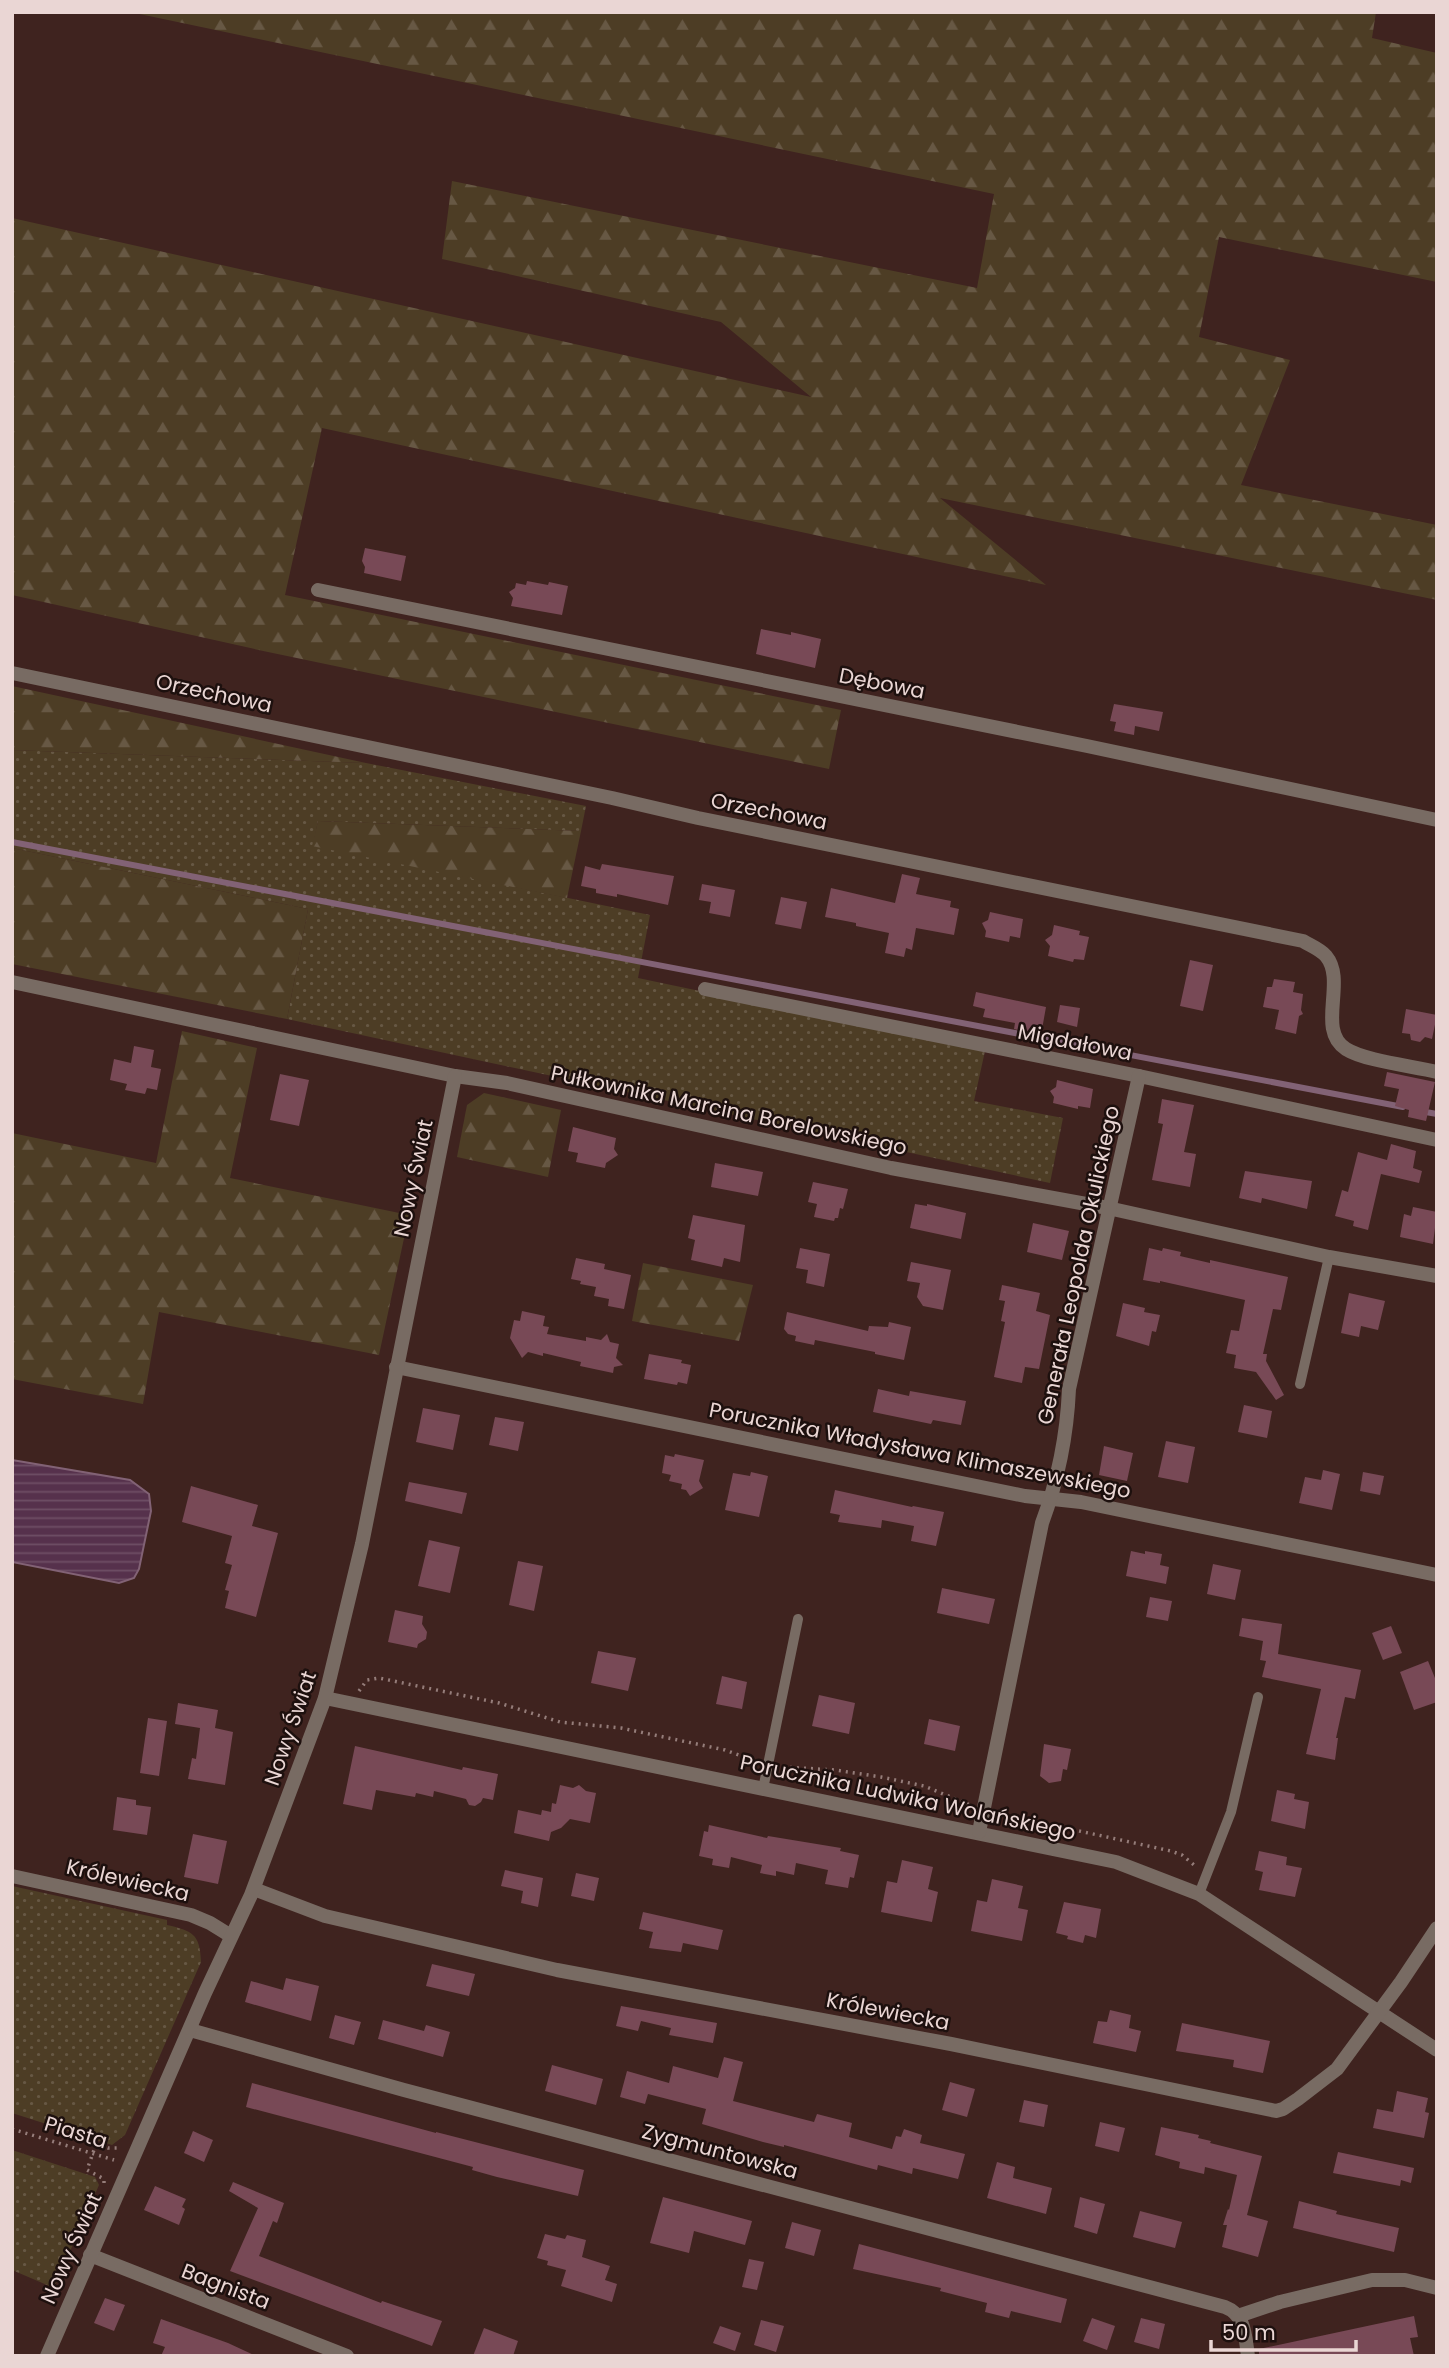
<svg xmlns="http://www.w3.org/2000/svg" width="1449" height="2368" viewBox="0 0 1449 2368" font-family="Poppins,sans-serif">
	<defs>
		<pattern id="grass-dots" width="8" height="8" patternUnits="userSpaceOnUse" patternTransform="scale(1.75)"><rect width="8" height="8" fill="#4d3d25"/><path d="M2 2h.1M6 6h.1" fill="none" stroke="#675844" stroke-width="1.8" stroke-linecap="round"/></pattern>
		<pattern id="forest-firs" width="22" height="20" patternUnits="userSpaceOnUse" patternTransform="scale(1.75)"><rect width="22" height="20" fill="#4d3d25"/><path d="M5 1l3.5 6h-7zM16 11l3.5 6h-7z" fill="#675844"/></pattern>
		<pattern id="water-rules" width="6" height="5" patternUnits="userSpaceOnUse" patternTransform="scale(1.75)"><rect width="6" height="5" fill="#56314c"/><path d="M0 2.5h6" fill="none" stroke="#6e4e65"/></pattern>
	</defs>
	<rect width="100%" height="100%" fill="#3f231f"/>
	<g fill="url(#grass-dots)">
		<path d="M12,750L366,763L586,806L581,831L318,821L313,845L650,915L638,978L985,1051L974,1101L1063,1118L1050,1183L287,1019L308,909L12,848Z"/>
		<path d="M12,1886L167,1920V1925C192,1931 200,1933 201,1962L125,2135L112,2145L12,2113Z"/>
		<path d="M12,2150L95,2177L99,2185L54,2288L12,2270Z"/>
	</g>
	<g fill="url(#forest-firs)">
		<path d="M130,12H1376L1372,38L1437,53V282L1219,237L1199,337L1290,360L1241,485L1437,525V600L940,498L1046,585L322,428L285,595L841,710L829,769L268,652L12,595V218L811,397L721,322L442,259L452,181L977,288L994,194Z"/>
		<path d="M12,686L366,763L12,750Z"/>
		<path d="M318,821L581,831L567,898L312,846Z"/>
		<path d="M12,848L308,909L287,1019L12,964Z"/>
		<path d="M182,1031L257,1048L230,1178L409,1215L379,1355L159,1312L143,1404L12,1379V1133L156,1163Z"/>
		<path d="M484,1093L561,1110L548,1177L457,1157L467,1105Z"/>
		<path d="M643,1263L753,1285L739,1341L632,1321Z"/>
	</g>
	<path fill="url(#water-rules)" stroke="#826275" stroke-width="2" d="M12,1460L130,1480L149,1494L151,1511L139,1569L134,1578L119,1583L12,1562Z"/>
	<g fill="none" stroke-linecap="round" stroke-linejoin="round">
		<g stroke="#826275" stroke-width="6">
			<path d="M12,842L1403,1107"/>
			<path d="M1420,1111L1437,1114"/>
		</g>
	</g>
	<g fill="#784956">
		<path d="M365,548L406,556L401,581L364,573L365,567L362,561Z"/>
		<path d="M527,581L548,585L549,582L568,586L562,615L511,606L513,598L509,592L515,588L516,583L526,585Z"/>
		<path d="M761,629L791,635V632L821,639L815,668L756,654Z"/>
		<path d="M1114,704L1163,712L1159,731L1135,726L1134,735L1114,731L1116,722L1110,721Z"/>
		<path d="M602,864L674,876L668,905L617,894V897L596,893V889L581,886L585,866L600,870Z"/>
		<path d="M902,874L920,878L916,894L951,901L950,907L959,909L954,935L916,928L912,950L906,948L904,957L885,953L889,933L856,926V923L825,917L831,888L895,903Z"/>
		<path d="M702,884L735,890L730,917L709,913L711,902L699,900Z"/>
		<path d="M781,897L807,902L801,929L775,924Z"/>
		<path d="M990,912L1023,919L1020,938L1010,936L1009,942L985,937L986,931L982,923L988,920Z"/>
		<path d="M1054,925L1080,931L1079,935L1089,937L1084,960L1074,959L1073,962L1048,956L1050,946L1045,940L1052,935Z"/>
		<path d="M1190,960L1213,965L1203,1011L1180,1006Z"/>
		<path d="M1274,979L1295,982L1293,992L1303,994L1301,1010L1303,1014L1299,1016L1296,1034L1275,1029L1279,1010L1263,1007L1267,987H1272Z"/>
		<path d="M976,992L1046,1007L1041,1035L1014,1029L1015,1023L983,1017L985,1009L973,1006Z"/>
		<path d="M1060,1005L1080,1008L1077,1027L1057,1022Z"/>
		<path d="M1406,1009L1437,1015L1432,1039L1425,1037L1420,1042L1411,1040L1410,1034L1402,1033Z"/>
		<path d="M134,1046L154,1050L151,1067L161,1069L157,1090L147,1088L145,1094L125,1090L127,1084L110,1080L114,1059L131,1063Z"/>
		<path d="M1387,1072L1435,1082L1426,1121L1408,1117L1409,1110L1395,1106L1399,1089L1384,1086Z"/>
		<path d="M280,1074L309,1080L299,1126L270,1120Z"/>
		<path d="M1057,1080L1093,1089L1090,1108L1078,1106V1109L1053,1103L1054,1097L1050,1091L1056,1087Z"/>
		<path d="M1162,1099L1194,1105L1184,1152L1196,1154L1190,1187L1152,1180L1163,1124L1158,1123Z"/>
		<path d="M573,1127L616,1138L614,1149L618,1155L606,1163L605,1168L576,1162L578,1153L568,1151Z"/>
		<path d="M1391,1144L1416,1151L1413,1168L1422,1171L1419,1183L1381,1174L1368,1230L1353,1226L1354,1221L1335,1216L1342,1190L1348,1192L1358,1152L1387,1160Z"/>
		<path d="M715,1163L763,1172L758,1196L711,1187Z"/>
		<path d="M1245,1171L1312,1181L1307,1209L1262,1198L1261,1203L1239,1198Z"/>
		<path d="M813,1182L848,1189L843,1209L840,1208L838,1218H835L834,1221L814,1217L817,1204L808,1202Z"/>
		<path d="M915,1204L927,1206V1204L966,1213L961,1239L910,1228Z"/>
		<path d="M1413,1207L1437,1212L1433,1244L1400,1237L1404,1214L1411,1216Z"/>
		<path d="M693,1215L745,1225L740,1262L724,1258L722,1267L691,1260L695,1240L688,1238Z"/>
		<path d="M1033,1223L1069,1231L1062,1260L1027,1252Z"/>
		<path d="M800,1248L830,1254L824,1287L806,1283L808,1270L796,1268Z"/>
		<path d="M1149,1248L1162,1251L1163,1248L1181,1252L1180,1256L1210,1263V1260L1288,1277L1281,1310L1273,1309L1263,1354H1267L1266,1361L1284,1395L1276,1400L1256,1372L1234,1368L1236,1355L1226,1353L1231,1330L1239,1331L1245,1300L1160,1281V1283L1143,1280Z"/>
		<path d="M576,1258L605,1264L604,1269L631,1275L624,1309L608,1306L609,1299L594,1296L596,1287L580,1284L581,1281L571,1279Z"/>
		<path d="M911,1262L951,1270L943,1310L923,1306L917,1297L920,1283L907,1281Z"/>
		<path d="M1002,1285L1040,1293L1036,1311L1050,1315L1039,1369L1025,1367L1022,1383L994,1377L1005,1322L1001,1321L1005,1301L999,1300Z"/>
		<path d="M1349,1293L1385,1301L1378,1330L1361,1326L1359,1337L1341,1333Z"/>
		<path d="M1123,1303L1145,1308L1144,1312L1160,1315L1156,1332L1152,1331L1149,1346L1116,1336Z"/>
		<path d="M522,1311L545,1316L543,1326L549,1327L547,1334L586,1341V1337L601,1340L607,1334L610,1342L619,1344L616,1358L623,1365L614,1367L613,1373L580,1366L581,1362L543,1353V1356L528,1352L522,1358L510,1338L514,1320L520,1321Z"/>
		<path d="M787,1312L868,1331L869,1326L888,1327L889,1322L911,1327L904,1360L875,1354V1352L815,1340L814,1345L795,1341L796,1336L788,1334L784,1329Z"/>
		<path d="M649,1354L682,1360L681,1363L691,1365L687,1384L678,1382L677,1385L644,1379Z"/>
		<path d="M878,1389L909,1396L910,1391L966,1401L961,1425L933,1420L931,1424L873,1412Z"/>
		<path d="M1244,1405L1272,1411L1267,1438L1238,1432Z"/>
		<path d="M423,1408L460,1415L453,1450L416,1442Z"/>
		<path d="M495,1417L524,1422L518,1451L489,1445Z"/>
		<path d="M1166,1441L1195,1447L1188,1483L1158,1477Z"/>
		<path d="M1104,1446L1133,1453L1127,1481L1099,1475Z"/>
		<path d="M675,1454L704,1460L699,1481L703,1488L690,1496L686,1490L681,1489L682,1484L669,1481L671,1475L662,1473L665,1455L674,1457Z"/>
		<path d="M1323,1470L1340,1474L1332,1510L1299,1503L1305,1477L1321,1480Z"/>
		<path d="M751,1472L768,1476L759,1517L725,1510L733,1473L750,1476Z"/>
		<path d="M1363,1472L1384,1476L1380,1495L1360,1491Z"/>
		<path d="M409,1482L467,1493L462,1514L405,1501Z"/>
		<path d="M191,1486L258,1505L252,1526L278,1533L256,1617L225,1608L229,1591L225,1590L232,1565L225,1563L232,1536L182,1522Z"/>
		<path d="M835,1490L912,1507L913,1506L944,1512L936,1546L911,1541L914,1526L882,1520L881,1528L838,1522L840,1515L830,1513Z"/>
		<path d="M429,1540L460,1547L450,1593L418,1586Z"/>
		<path d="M1131,1551L1145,1554V1551L1162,1554L1160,1565L1169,1567L1166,1584L1126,1576Z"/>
		<path d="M518,1561L543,1566L534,1611L509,1605Z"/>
		<path d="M1213,1564L1241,1570L1235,1600L1207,1594Z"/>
		<path d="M942,1588L995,1599L989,1624L937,1613Z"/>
		<path d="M1150,1597L1172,1601L1168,1621L1146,1617Z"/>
		<path d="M395,1610L423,1616L422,1624L427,1632L426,1639L418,1644L417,1648L388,1642Z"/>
		<path d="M1242,1618L1282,1624L1278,1654L1361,1670L1355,1699L1345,1697L1336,1738H1338L1335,1760L1306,1754L1321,1689L1262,1677L1266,1661L1260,1660L1263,1641L1239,1636Z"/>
		<path d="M1391,1626L1402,1653L1383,1660L1372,1633Z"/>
		<path d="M598,1651L636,1658L628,1691L591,1683Z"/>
		<path d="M1428,1661L1437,1683V1702L1414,1710L1400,1672Z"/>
		<path d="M722,1676L747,1682L742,1709L716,1704Z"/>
		<path d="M819,1695L855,1703L849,1734L812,1726Z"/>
		<path d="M178,1703L218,1710L215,1728L233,1732L225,1785L188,1779L192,1758L196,1759L200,1728L175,1724Z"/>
		<path d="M148,1718L167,1721L159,1776L140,1773Z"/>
		<path d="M929,1719L960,1726L955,1751L924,1744Z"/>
		<path d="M1044,1744L1071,1749L1067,1770L1063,1769L1061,1781L1049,1783L1040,1776Z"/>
		<path d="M355,1746L462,1770L463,1767L498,1774L493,1800L483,1798L481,1802L475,1806L469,1805L466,1799L434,1791L433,1797L416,1793L415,1797L376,1790L372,1810L343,1804Z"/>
		<path d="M560,1785L573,1788L579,1785L586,1791L596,1793L590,1823L570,1819L561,1828L551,1832L549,1841L514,1833L518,1810L541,1815L542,1810L551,1812L552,1803L556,1804Z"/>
		<path d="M1277,1790L1295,1794L1294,1799L1309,1802L1305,1829L1271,1821Z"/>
		<path d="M117,1797L136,1800V1805L151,1807L147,1835L113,1830Z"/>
		<path d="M709,1825L767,1838L768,1836L841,1848L840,1851L859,1855L854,1878L850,1877L848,1888L825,1884L828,1870L796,1863L794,1875L776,1871V1876L760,1873L762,1865L731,1857L729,1868L712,1865L713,1859L699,1856L704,1831L708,1832Z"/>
		<path d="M193,1834L227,1841L218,1884L184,1877Z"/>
		<path d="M1259,1851L1287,1857L1286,1865L1302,1868L1295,1897L1259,1890L1263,1872L1255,1870Z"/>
		<path d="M902,1860L933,1867L928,1889L938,1892L932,1922L881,1912L887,1881L897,1883Z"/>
		<path d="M505,1870L543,1878L538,1907L521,1903L523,1891L501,1886Z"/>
		<path d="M576,1873L599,1878L594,1901L571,1896Z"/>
		<path d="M992,1879L1023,1886L1018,1908L1028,1910L1022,1941L971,1931L977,1900L987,1902Z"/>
		<path d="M1064,1902L1101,1909L1096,1938L1085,1935L1083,1943L1067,1939L1068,1936L1056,1933Z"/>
		<path d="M643,1912L723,1930L718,1950L683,1943L681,1952L649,1948L653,1932L639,1929Z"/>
		<path d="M432,1964L475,1974L469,1996L426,1986Z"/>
		<path d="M286,1978L319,1986L311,2021L245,2002L251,1981L283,1990Z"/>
		<path d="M621,2006L717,2023L713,2043L669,2035L671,2028L641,2021L638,2031L616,2026Z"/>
		<path d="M1110,2010L1131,2015L1129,2028L1141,2031L1136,2052L1093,2043L1098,2021L1107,2022Z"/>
		<path d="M335,2015L361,2022L354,2045L329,2038Z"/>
		<path d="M383,2020L424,2031L426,2025L450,2032L443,2057L378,2039Z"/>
		<path d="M1182,2023L1270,2041L1263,2073L1233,2067L1234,2060L1176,2051Z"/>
		<path d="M724,2057L743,2062L733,2101L814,2122L817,2114L852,2123L849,2137L892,2149L896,2136L901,2137L904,2129L922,2135L920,2143L965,2154L958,2179L913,2168L912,2174L878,2165L877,2170L784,2145V2147L763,2142L702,2124L706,2109L648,2094L645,2104L620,2097L627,2071L669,2083L673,2066L718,2078Z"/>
		<path d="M552,2065L603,2079L596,2105L545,2091Z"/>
		<path d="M950,2082L975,2089L967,2117L942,2110Z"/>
		<path d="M252,2083L436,2133V2132L584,2170L578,2196L497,2177L472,2170L473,2167L246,2107Z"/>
		<path d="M1397,2091L1428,2098L1425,2112L1429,2113L1424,2138L1373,2128L1377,2109L1393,2112Z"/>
		<path d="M1024,2100L1048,2105L1044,2127L1019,2122Z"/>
		<path d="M1100,2122L1125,2128L1119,2152L1095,2146Z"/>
		<path d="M1161,2127L1199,2135L1198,2138L1211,2141L1210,2143L1262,2156L1247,2215L1268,2221L1258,2257L1222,2247L1227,2225H1223L1228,2209L1229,2210L1237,2175L1205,2167L1204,2174L1179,2168L1180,2162L1155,2155Z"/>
		<path d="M193,2131L213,2140L204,2162L184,2153Z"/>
		<path d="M1338,2152L1414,2168L1411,2183L1401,2180L1400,2186L1333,2173Z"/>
		<path d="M997,2162L1015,2167L1013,2178L1052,2188L1046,2214L987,2198Z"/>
		<path d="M233,2182L284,2203L277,2223L273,2221L259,2256L381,2303L382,2301L442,2321L432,2346L230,2271L258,2208L229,2191Z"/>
		<path d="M155,2186L186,2199L182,2207L185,2209L179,2225L144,2210Z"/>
		<path d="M663,2197L752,2221L745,2245L694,2231L689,2253L650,2243Z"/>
		<path d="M1080,2197L1105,2204L1097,2234L1074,2227Z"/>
		<path d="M1299,2201L1337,2211L1336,2214L1399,2228L1394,2252L1293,2228Z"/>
		<path d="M1140,2211L1182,2222L1175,2248L1133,2237Z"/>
		<path d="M792,2222L821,2230L814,2256L785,2248Z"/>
		<path d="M545,2234L565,2239L567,2235L586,2240L582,2257L610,2266L605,2280L617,2284L612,2302L561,2286L566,2270L547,2265L548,2261L537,2258Z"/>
		<path d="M859,2244L1067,2299L1061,2323L1011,2311L1009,2318L985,2312L987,2303L940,2291L941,2288L853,2269Z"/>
		<path d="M749,2259L764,2262L757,2290L742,2287Z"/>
		<path d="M105,2298L125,2305L114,2331L94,2323Z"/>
		<path d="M1414,2316L1418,2337L1410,2338L1414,2356H1259V2349Z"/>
		<path d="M1092,2318L1115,2326L1107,2350L1083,2341Z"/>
		<path d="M1141,2318L1165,2324L1159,2349L1134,2342Z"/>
		<path d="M161,2319L228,2343L256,2356H161L165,2347L153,2343Z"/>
		<path d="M761,2320L784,2326L776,2352L754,2345Z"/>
		<path d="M720,2326L741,2333L735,2351L713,2343Z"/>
		<path d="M484,2328L518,2341L513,2356H473Z"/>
	</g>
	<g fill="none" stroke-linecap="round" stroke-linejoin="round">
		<g stroke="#957d7a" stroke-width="3.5" stroke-dasharray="2 5" stroke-linecap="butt">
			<path d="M359,1691L367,1680L379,1678L499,1703L560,1722L621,1728L725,1750L755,1761"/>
			<path d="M783,1767L835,1770L881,1777L924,1786L970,1805"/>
			<path d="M997,1813L1171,1851L1182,1855L1194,1865"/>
			<path d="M12,2129L114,2160"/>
			<path d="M104,2183V2179L87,2170L96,2144L108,2148H119"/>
		</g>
		<g stroke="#786b63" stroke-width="10">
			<path d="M1300,1384L1329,1257"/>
			<path d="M763,1789L798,1619"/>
			<path d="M1199,1894L1231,1812L1258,1697"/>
		</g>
		<g stroke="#786b63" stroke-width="14">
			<path d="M318,590L1087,746L1437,820"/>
			<path d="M12,673L612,798L698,818L1303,941C1311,946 1320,949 1326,956C1347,981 1316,1030 1346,1049C1365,1061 1413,1066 1437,1072"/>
			<path d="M12,982L455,1076L507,1083L891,1168L1108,1208L1329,1257L1437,1276"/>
			<path d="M705,989L1139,1076L1437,1140"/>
			<path d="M396,1367L1025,1496L1081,1502L1437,1575"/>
			<path d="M325,1698L1116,1862L1199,1894L1437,2050"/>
			<path d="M979,1832L1042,1523C1058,1480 1067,1435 1069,1389L1139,1076"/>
			<path d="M12,1876L191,1915L210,1923L231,1936"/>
			<path d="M254,1889L325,1916L557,1970L951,2044L1276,2111L1283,2109L1298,2099L1337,2069L1401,1982L1437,1928"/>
			<path d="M190,2030L404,2090L1225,2307C1246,2315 1245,2337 1248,2356"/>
			<path d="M90,2255L347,2356"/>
			<path d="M1238,2316L1280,2302L1372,2280H1405L1437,2288"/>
			<path d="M47,2356L205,1993L251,1895L325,1698L362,1544L455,1076"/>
		</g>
	</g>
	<g text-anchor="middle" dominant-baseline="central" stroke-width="5" stroke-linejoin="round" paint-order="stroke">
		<g font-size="21" fill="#ead6d4" stroke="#1d100e">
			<text transform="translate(882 683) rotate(11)">Dębowa</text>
			<text transform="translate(214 693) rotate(12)">Orzechowa</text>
			<text transform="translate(769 811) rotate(11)">Orzechowa</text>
			<text transform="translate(1075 1042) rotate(11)">Migdałowa</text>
			<text transform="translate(729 1110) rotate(12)">Pułkownika Marcina Borelowskiego</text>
			<text transform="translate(413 1178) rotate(-78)">Nowy Świat</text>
			<text transform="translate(1078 1265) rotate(-78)">Generała Leopolda Okulickiego</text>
			<text transform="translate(920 1450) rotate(11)">Porucznika Władysława Klimaszewskiego</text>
			<text transform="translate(290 1728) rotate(-71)">Nowy Świat</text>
			<text transform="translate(908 1797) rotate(12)">Porucznika Ludwika Wolańskiego</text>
			<text transform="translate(128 1880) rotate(13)">Królewiecka</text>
			<text transform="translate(888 2011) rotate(11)">Królewiecka</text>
			<text transform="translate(76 2132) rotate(17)">Piasta</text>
			<text transform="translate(720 2151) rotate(15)">Zygmuntowska</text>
			<text transform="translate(71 2248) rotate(-66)">Nowy Świat</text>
			<text transform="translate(226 2286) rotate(21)">Bagnista</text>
		</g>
	</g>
	<rect width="1449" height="2368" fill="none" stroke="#ead6d4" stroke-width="28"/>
	<path d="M1211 2340v10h145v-10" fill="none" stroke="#ead6d4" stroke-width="3.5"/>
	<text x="1222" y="2340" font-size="21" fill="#ead6d4" stroke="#1d100e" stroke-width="5" paint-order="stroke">50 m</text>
</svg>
